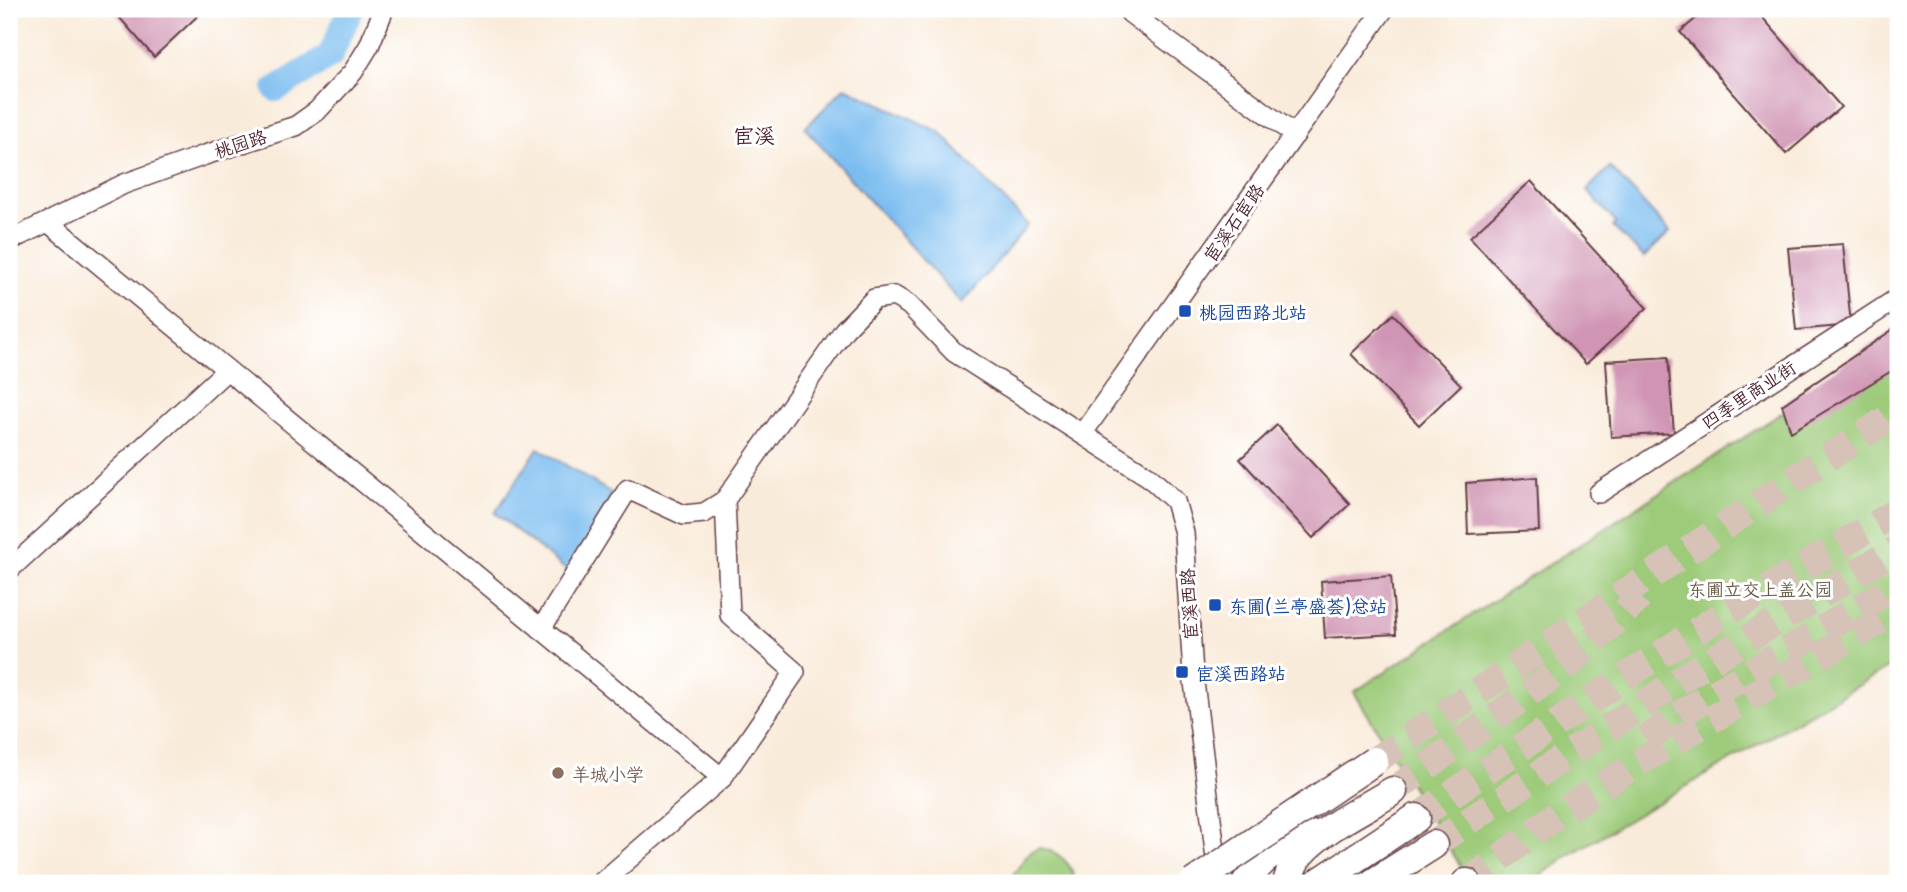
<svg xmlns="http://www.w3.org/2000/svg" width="1907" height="892" viewBox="0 0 1907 892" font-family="'Playpen Sans','LXGW WenKai TC',sans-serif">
	<rect width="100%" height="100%" fill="#fff"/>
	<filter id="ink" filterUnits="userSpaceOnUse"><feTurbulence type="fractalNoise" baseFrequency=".0143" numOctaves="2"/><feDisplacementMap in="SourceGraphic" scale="14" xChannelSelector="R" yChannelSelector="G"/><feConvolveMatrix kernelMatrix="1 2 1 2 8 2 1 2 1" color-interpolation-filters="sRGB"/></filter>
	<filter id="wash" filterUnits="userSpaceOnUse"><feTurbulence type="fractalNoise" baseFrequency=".00686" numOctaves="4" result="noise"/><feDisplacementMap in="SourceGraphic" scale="28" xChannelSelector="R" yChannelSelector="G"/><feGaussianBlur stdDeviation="1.57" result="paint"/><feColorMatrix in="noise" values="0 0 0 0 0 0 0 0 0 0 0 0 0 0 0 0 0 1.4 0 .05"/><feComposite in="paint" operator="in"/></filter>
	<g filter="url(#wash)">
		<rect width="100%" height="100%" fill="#f9ebda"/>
		<g fill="#9dcb7a" stroke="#747552" stroke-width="2">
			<path d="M1898,337V662L1564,858L1531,883H1471L1354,692Z"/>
			<path d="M1039,848C1059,851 1073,864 1075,883H1007L1029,853Z"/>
		</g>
		<g fill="#7bbdf0" stroke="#626e8e" stroke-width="2">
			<path d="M845,87L940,132L1028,225L962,304L805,128Z"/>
			<path d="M1610,167L1670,232L1644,257L1613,227L1616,223L1587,190Z"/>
			<path d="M538,448L613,494L570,573L495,513Z"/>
		</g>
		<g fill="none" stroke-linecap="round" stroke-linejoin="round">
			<path stroke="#7bbdf0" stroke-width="26" d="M276,89L330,56L351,9"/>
		</g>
		<g id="blocks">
			<g fill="#d095b4">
				<path d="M112,9H205L154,57Z"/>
				<path d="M1707,9H1755L1841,107L1786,154L1680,32Z"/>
				<path d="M1531,181L1647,308L1586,364L1470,237Z"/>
				<path d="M1843,244L1851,325L1796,330L1788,248Z"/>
				<path d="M1393,314L1461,385L1419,425L1351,354Z"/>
				<path d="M1898,326V367L1791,432L1782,405Z"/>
				<path d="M1668,357L1674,433L1611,437L1606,361Z"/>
				<path d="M1277,425L1350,504L1313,538L1240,459Z"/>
				<path d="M1537,477L1539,531L1468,534L1466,483Z"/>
				<path d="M1391,576L1396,634L1325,638L1321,581Z"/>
			</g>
		</g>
	</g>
	<g filter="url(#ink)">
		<use href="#blocks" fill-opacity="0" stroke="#643e45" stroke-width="2"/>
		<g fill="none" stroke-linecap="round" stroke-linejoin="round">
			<g stroke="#d6c2b7" stroke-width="28" stroke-dasharray="28 14" stroke-linecap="butt">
				<path d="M1646,740L1685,711L1898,585"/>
				<path d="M1374,761L1807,471L1898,412"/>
				<path d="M1393,791L1572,662L1640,597"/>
				<path d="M1416,818L1648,662L1719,617L1898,511"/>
				<path d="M1433,845L1686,676L1898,548"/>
				<path d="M1467,883L1550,820L1636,764L1898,610"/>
			</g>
			<g stroke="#643e45" stroke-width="22">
				<g id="minor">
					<path d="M1129,9L1130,13L1295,135"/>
					<path d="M48,222L722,778"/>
					<path d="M9,241L124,184L205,155L296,126L317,111L353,72L369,46L384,9"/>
					<path d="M1082,434L1384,9"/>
					<path d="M1599,493L1898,298"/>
					<path d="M9,570L227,370"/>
					<path d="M541,629L628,489L684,515L704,513L725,500"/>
					<path d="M601,883L722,778L795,672L730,615L725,500L844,330L874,299L894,296L909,305L954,352L1149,477L1175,501L1184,533L1193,674L1219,883"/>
				</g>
			</g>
			<g stroke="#643e45" stroke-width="31">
				<g id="highway">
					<path d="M1246,883C1261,854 1287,844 1316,835"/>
					<path d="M1287,883C1290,873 1293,861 1301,853C1323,828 1364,809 1393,791"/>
					<path d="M1318,883L1416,818"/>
					<path d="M1373,883L1433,845"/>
					<path d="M1466,883H1467"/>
				</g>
			</g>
			<use href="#minor" stroke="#fff" stroke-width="19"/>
			<use href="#highway" stroke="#fff" stroke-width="28"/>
			<g stroke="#643e45" stroke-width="31" stroke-linecap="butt">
				<path id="highway-bridge" d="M1193,883L1374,761"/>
			</g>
			<use href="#highway-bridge" stroke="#fff" stroke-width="28"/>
		</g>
	</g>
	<g fill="#1a4fb4" stroke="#fff" stroke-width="2.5">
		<rect x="1178" y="304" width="14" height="14" rx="3.5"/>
		<rect x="1208" y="598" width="14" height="14" rx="3.5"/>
		<rect x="1175" y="665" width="14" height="14" rx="3.5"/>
	</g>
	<circle fill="#8d6e63" stroke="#fff" stroke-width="2.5" cx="558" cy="773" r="7"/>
	<g text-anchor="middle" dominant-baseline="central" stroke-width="6" stroke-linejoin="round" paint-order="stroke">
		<g font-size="18" fill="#4a1f2b" stroke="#fff">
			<text transform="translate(240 143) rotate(-18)">桃园路</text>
			<text transform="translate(1233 222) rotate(-55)">宦溪石宦路</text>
			<text transform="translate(1748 394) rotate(-33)">四季里商业街</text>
			<text transform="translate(1188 604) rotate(-93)">宦溪西路</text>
		</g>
		<g font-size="18" fill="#164399" stroke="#fff" text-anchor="start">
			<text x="1199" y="311">桃园西路北站</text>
			<text x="1229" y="605">东圃(兰亭盛荟)总站</text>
			<text x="1196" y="672">宦溪西路站</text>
		</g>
		<g font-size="18" fill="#675b47" stroke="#fff">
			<text x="1760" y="588">东圃立交上盖公园</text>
		</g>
		<g font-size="18" fill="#785e54" stroke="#fff" text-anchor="start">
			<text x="572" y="773">羊城小学</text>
		</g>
		<g font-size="21" fill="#4a1f2b" stroke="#fff">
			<text x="754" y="134">宦溪</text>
		</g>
	</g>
	<rect width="1907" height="892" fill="none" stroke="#fff" stroke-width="35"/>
</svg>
